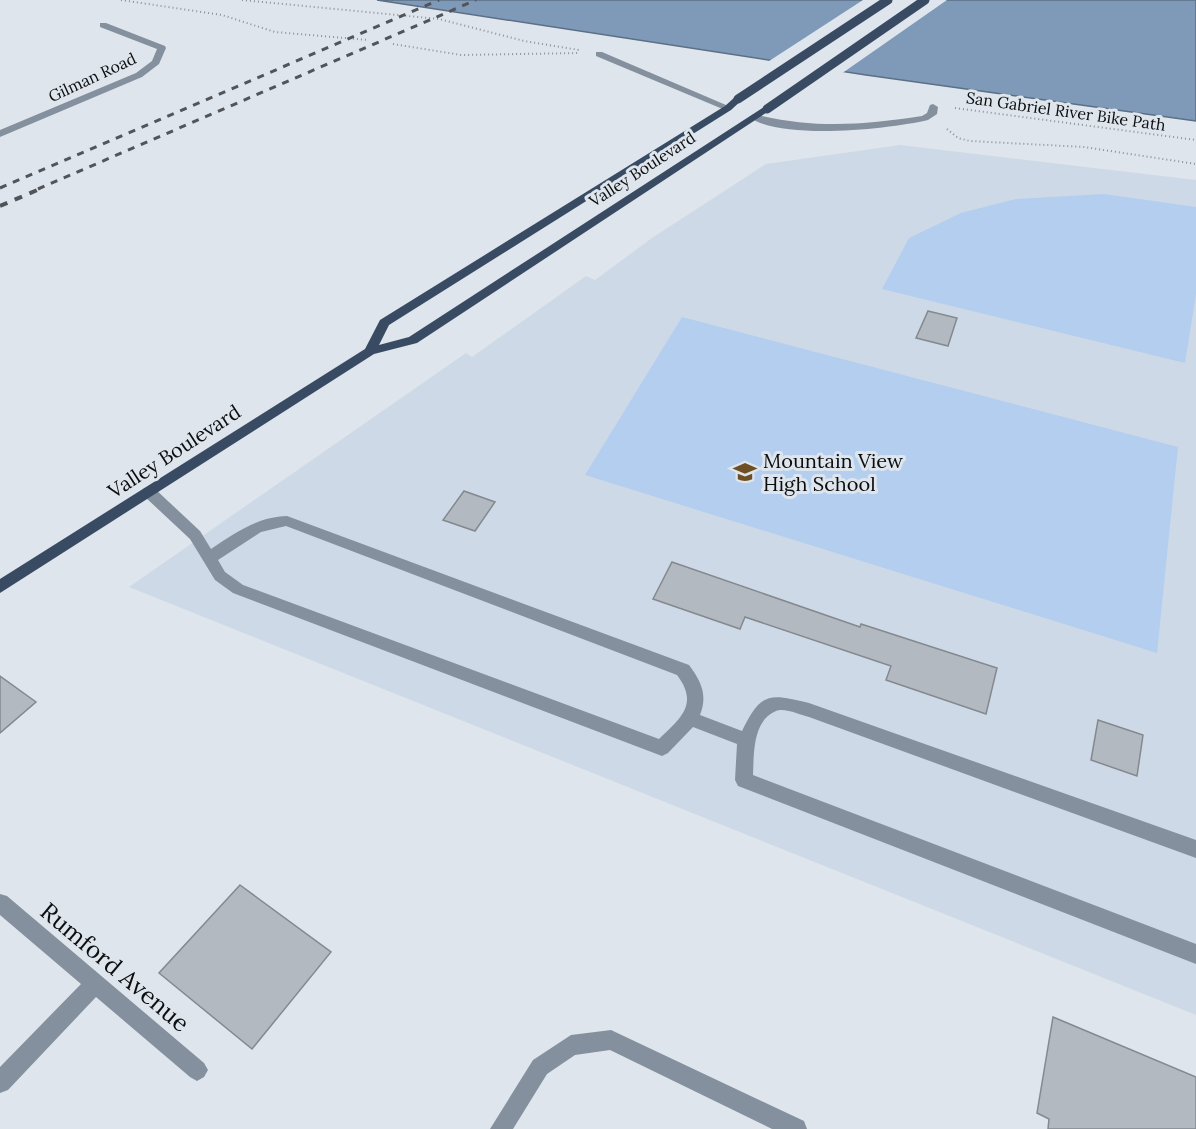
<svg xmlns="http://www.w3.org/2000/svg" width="1196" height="1129" viewBox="0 0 1196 1129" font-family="Lora,serif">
	<rect width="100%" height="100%" fill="#dee5ec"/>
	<path fill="#ced9e7" d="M900,145L1196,180V1015L129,587L466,353L472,357L586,276L595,280L652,238L766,164Z"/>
	<g fill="#b3ceee">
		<path d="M1104,194L1196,207V294L1185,363L882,289L909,238L961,213L1016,199Z"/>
		<path d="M682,317L1178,447L1157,653L585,475Z"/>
	</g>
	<path fill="#7f99b8" stroke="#5c6f85" stroke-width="1.5" d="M377,0H1196V121L866,75Z"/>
	<path fill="#dee5ec" d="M863,0H947L841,74L766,63Z"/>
	<g fill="#b3b9c0" stroke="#848990" stroke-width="1.5">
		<path d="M928,311L957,318L948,346L916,338Z"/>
		<path d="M464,491L495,502L475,531L443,520Z"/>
		<path d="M672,562L860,627L861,624L997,668L986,714L886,680L891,666L745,617L740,629L653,599Z"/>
		<path d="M0,676L36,702L0,733Z"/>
		<path d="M1098,720L1143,735L1137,776L1091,760Z"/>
		<path d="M240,885L331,952L252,1049L159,973Z"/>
		<path d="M1053,1017L1196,1077V1129H1048L1049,1119L1037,1113Z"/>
	</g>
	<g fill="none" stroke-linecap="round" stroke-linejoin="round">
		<g stroke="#8d9297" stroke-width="2" stroke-dasharray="1 3" stroke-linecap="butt">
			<path d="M121,0L222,15L275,32L368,40"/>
			<path d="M242,0L439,19L524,41L579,50"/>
			<path d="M393,44L461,55L580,53"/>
			<path d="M955,108L1196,140"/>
			<path d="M947,129L958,138L970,141L1084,147L1196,164"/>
		</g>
		<g fill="#84909e" fill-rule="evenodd">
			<path d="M100,23H106L165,46L166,48L159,64L142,77L0,137V130L136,73L152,61L157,49L100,27Z"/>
			<path d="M596,52H602L733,108L725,110L596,56Z"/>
			<path d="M933,104L938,107L937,114L928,120C890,129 781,141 749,117L754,114C813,129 863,125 922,116L927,113L930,105Z"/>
			<path d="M149,487L154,488L200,531L211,549C235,533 257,517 287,516L689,665C701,681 708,695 700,715L742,731C761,692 769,693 809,703L1196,840V858L809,717C801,715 784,707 776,711C752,721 754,755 753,775L1196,944V964L738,786L735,780L737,744L693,727L668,753L662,756L233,593L215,580L190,539L144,496L142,492L144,488ZM286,526L677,675C699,704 681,718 659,739L243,585L225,572L218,560L261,532Z"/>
			<path d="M0,894L7,896L204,1063L208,1070L204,1077L197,1081L190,1077L96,997L8,1090L0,1093V1067L81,984L0,915Z"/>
			<path d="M611,1030L804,1121L807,1129H772L610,1050L575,1055L547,1074L513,1129H490L533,1060L571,1035Z"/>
		</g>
		<path fill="#384b63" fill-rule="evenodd" d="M735,97L743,99L731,110L389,325L379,345L409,337L764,107L772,109L417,343L374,354L0,593V579L365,349L380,320L725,106Z"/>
		<g stroke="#515458" stroke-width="3" stroke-dasharray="7 7" stroke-linecap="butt">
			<path d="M0,188L439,0"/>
			<path d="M38,189L476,0"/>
		</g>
		<path stroke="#515458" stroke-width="4" stroke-dasharray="8 8" stroke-linecap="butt" d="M0,206L42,188"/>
		<g stroke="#384b63" stroke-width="9">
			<path d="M738,99L888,0"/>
			<path d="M767,109L925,0"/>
		</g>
	</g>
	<defs>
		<g id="school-bare" transform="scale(1.8)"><path d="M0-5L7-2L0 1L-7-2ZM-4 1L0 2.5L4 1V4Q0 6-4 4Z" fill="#6e4f24" stroke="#dee5ec" stroke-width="2.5" paint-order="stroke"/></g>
	</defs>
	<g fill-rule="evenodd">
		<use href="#school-bare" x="745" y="472"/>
	</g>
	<g text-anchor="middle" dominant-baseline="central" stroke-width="6" stroke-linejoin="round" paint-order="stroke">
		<g font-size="16" fill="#0b0d0f" stroke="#dee5ec">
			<text transform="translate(92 77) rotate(-25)">Gilman Road</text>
			<text transform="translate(1066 111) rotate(8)">San Gabriel River Bike Path</text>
			<text transform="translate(642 169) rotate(-33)">Valley Boulevard</text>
		</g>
		<g font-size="20" fill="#0b0d0f" stroke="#dee5ec">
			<text transform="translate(174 451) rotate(-33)">Valley Boulevard</text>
		</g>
		<g font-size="20" fill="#0b0d0f" stroke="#dee5ec" text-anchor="start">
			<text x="763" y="460">Mountain View<tspan x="763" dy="23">High School</tspan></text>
		</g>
		<g font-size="24" fill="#0b0d0f" stroke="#dee5ec">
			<text transform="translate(115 967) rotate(40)">Rumford Avenue</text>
		</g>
	</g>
</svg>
